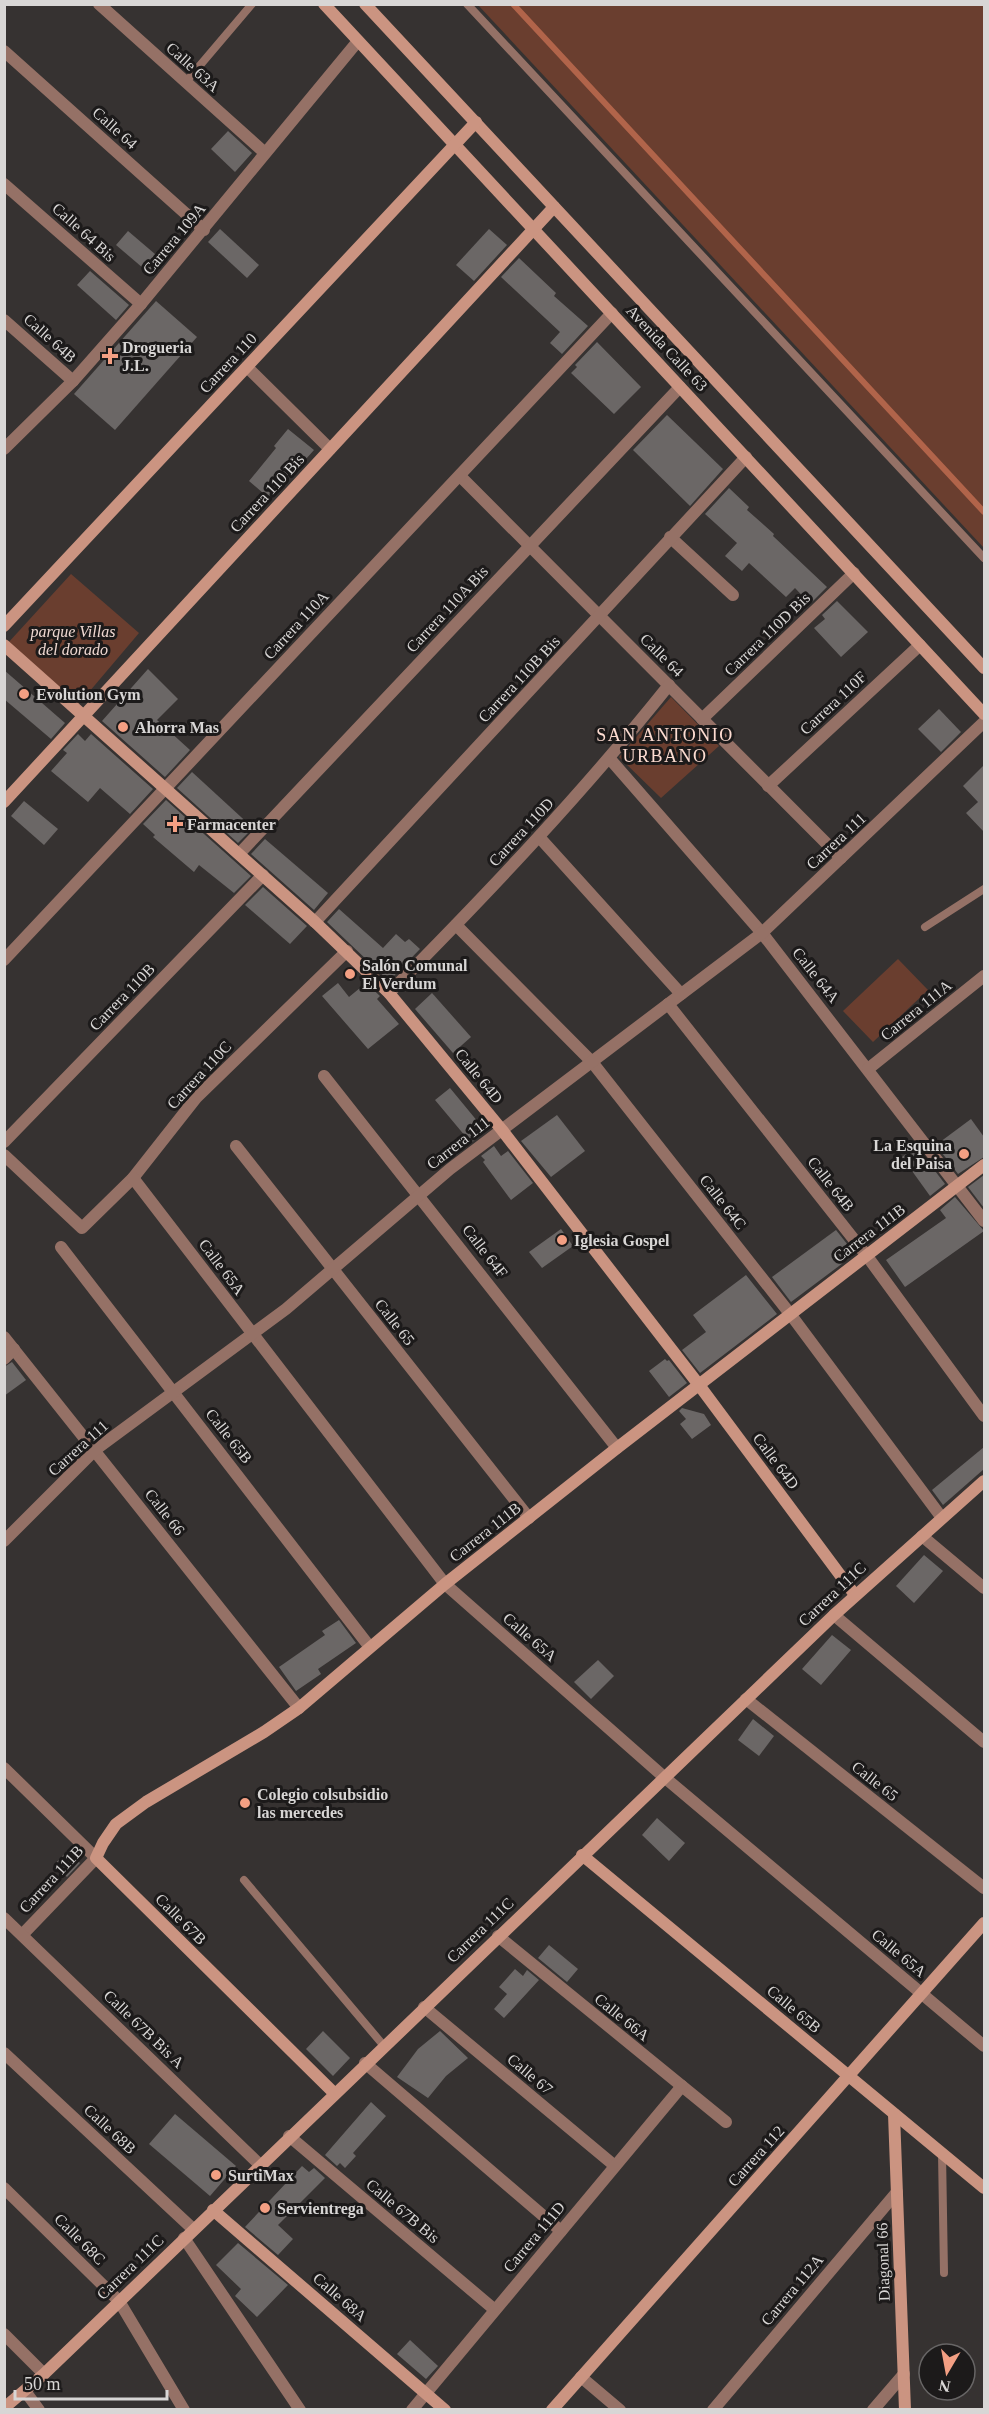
<svg xmlns="http://www.w3.org/2000/svg" width="989" height="2414" viewBox="0 0 989 2414" font-family="'Times New Roman',serif">
	<rect width="100%" height="100%" fill="#363231"/>
	<g fill="#6a3e2f">
		<path d="M478,5H984V548Z"/>
		<path d="M71,574L139,633L78,705L8,643Z"/>
		<path d="M671,697L719,746L661,798L619,757Z"/>
		<path d="M898,959L928,990L873,1042L843,1011Z"/>
	</g>
	<g fill="none" stroke-linecap="round" stroke-linejoin="round">
		<path stroke="#b1644a" stroke-width="6" d="M513,4L984,512"/>
	</g>
	<g fill="#6b6766">
		<path d="M228,131L252,153L235,172L211,149Z"/>
		<path d="M220,229L259,265L247,278L208,242Z"/>
		<path d="M489,229L507,245L474,281L456,265Z"/>
		<path d="M128,231L162,260L150,274L116,245Z"/>
		<path d="M519,258L556,293L554,296L588,326L562,354L550,343L560,332L501,277Z"/>
		<path d="M90,271L129,305L116,320L77,285Z"/>
		<path d="M156,301L197,337L115,430L74,394Z"/>
		<path d="M597,342L641,387L614,414L571,373L577,367L575,365Z"/>
		<path d="M667,415L723,469L690,506L633,450Z"/>
		<path d="M288,429L314,450L270,499L249,481L276,448L274,446Z"/>
		<path d="M729,488L749,507L747,510L774,534L773,536L827,587L810,604L795,588L786,597L749,563L742,571L725,556L737,543L705,514Z"/>
		<path d="M837,601L868,632L841,657L814,628L825,619L822,615Z"/>
		<path d="M148,669L178,699L157,720L190,750L165,777L102,721Z"/>
		<path d="M4,670L65,723L51,739L4,699Z"/>
		<path d="M939,709L961,732L941,752L918,729Z"/>
		<path d="M78,734L85,741L91,734L153,789L130,814L100,788L88,802L51,771L67,753L63,750Z"/>
		<path d="M984,765V832L966,813L978,802L963,786Z"/>
		<path d="M192,772L253,828L238,843L177,788Z"/>
		<path d="M166,800L251,876L234,893L199,865L194,872L153,837L155,835L143,824Z"/>
		<path d="M24,801L58,829L44,845L11,816Z"/>
		<path d="M265,839L328,893L314,910L251,854Z"/>
		<path d="M263,887L307,926L290,944L245,905Z"/>
		<path d="M339,909L383,948L396,934L405,942L409,939L420,949L389,981L327,922Z"/>
		<path d="M338,983L349,997L366,983L380,996L377,999L399,1024L368,1049L322,996Z"/>
		<path d="M432,993L471,1037L453,1053L415,1009Z"/>
		<path d="M450,1088L483,1128L481,1130L484,1133L471,1143L435,1100Z"/>
		<path d="M557,1115L585,1151L551,1177L521,1141Z"/>
		<path d="M971,1119L984,1137V1157L958,1174L936,1145Z"/>
		<path d="M494,1146L501,1156L508,1151L533,1183L511,1200L483,1162L485,1160L481,1156Z"/>
		<path d="M916,1146L945,1184L930,1196L902,1157Z"/>
		<path d="M984,1175V1208L968,1187Z"/>
		<path d="M955,1197L984,1231L905,1287L886,1260L946,1218L940,1210Z"/>
		<path d="M561,1229L573,1246L542,1268L529,1252Z"/>
		<path d="M836,1230L855,1254L791,1302L772,1277Z"/>
		<path d="M746,1275L777,1314L700,1373L682,1350L706,1332L693,1315Z"/>
		<path d="M665,1359L667,1361L669,1360L687,1383L669,1397L649,1371Z"/>
		<path d="M12,1362L26,1380L4,1396V1367Z"/>
		<path d="M682,1408L704,1414L711,1425L692,1439L680,1424L686,1419L679,1411Z"/>
		<path d="M984,1447V1469L943,1505L932,1490Z"/>
		<path d="M924,1555L943,1571L914,1603L896,1586Z"/>
		<path d="M339,1620L356,1643L318,1669L321,1674L296,1691L279,1667L325,1635L322,1631Z"/>
		<path d="M832,1635L851,1650L821,1685L802,1669Z"/>
		<path d="M598,1660L614,1676L591,1699L574,1682Z"/>
		<path d="M753,1719L774,1736L759,1756L738,1740Z"/>
		<path d="M657,1818L685,1843L669,1861L642,1835Z"/>
		<path d="M67,1851L80,1863L67,1877L54,1865Z"/>
		<path d="M549,1945L578,1969L567,1982L538,1958Z"/>
		<path d="M515,1969L523,1976L527,1970L539,1980L504,2018L494,2009L507,1994L499,1987Z"/>
		<path d="M323,2031L350,2058L333,2076L306,2049Z"/>
		<path d="M440,2031L468,2058L446,2076L428,2098L397,2077L418,2049Z"/>
		<path d="M371,2102L386,2116L353,2153L356,2156L345,2168L340,2163L337,2166L325,2155Z"/>
		<path d="M175,2114L236,2166L210,2196L149,2144Z"/>
		<path d="M302,2166L309,2172L314,2168L325,2178L278,2225L293,2239L278,2255L245,2227Z"/>
		<path d="M238,2243L288,2285L257,2317L235,2296L241,2289L216,2265Z"/>
		<path d="M410,2340L438,2366L426,2379L397,2354Z"/>
	</g>
	<g fill="none" stroke-linecap="round" stroke-linejoin="round">
		<g stroke="#957166" stroke-width="8">
			<path d="M467,4L984,558"/>
			<path d="M185,83L252,4"/>
			<path d="M925,927L984,889"/>
			<path d="M244,1880L384,2046"/>
			<path d="M942,2153L944,2273"/>
		</g>
		<g stroke="#957166" stroke-width="12">
			<path d="M99,4L265,153"/>
			<path d="M4,51L204,230"/>
			<path d="M4,184L141,304"/>
			<path d="M4,320L73,381"/>
			<path d="M247,367L330,449"/>
			<path d="M4,449L73,381L141,304L358,41"/>
			<path d="M460,476L841,858"/>
			<path d="M670,537L733,595"/>
			<path d="M702,719L854,573"/>
			<path d="M610,759L762,933L984,1221"/>
			<path d="M768,786L920,645"/>
			<path d="M540,838L681,994"/>
			<path d="M239,854L680,387"/>
			<path d="M315,922L746,457"/>
			<path d="M456,925L592,1062L791,1315L942,1518"/>
			<path d="M4,960L612,313"/>
			<path d="M389,993C487,894 582,794 669,685"/>
			<path d="M668,1004L867,1256L984,1416"/>
			<path d="M868,1069L984,976"/>
			<path d="M324,1076L617,1448"/>
			<path d="M4,1142L263,875"/>
			<path d="M236,1146L529,1518"/>
			<path d="M4,1155L82,1228L133,1178L196,1098L347,951"/>
			<path d="M133,1178L445,1584L664,1777L984,2046"/>
			<path d="M61,1247L369,1646"/>
			<path d="M4,1337L299,1708"/>
			<path d="M4,1359L14,1349"/>
			<path d="M922,1536L984,1588"/>
			<path d="M4,1541L95,1450L286,1309L450,1169L762,933L984,722"/>
			<path d="M834,1615L984,1742"/>
			<path d="M746,1699L984,1888"/>
			<path d="M4,1768L96,1858L22,1935"/>
			<path d="M4,1918L260,2165"/>
			<path d="M498,1936L726,2122"/>
			<path d="M424,2007L615,2166"/>
			<path d="M4,2053L193,2229"/>
			<path d="M365,2063L561,2231"/>
			<path d="M289,2136L495,2310"/>
			<path d="M4,2188L119,2301L184,2410"/>
			<path d="M184,2238L300,2410"/>
			<path d="M4,2334L44,2374"/>
			<path d="M581,2377L620,2410"/>
			<path d="M25,2391L39,2410"/>
			<path d="M412,2410L682,2086"/>
			<path d="M713,2410L897,2192"/>
			<path d="M873,2410L904,2374"/>
		</g>
		<g stroke="#cb9481" stroke-width="12">
			<path d="M324,4L984,714"/>
			<path d="M365,4L984,668"/>
			<path d="M4,626L476,122"/>
			<path d="M4,645L315,922L389,993L502,1130L699,1385L855,1595"/>
			<path d="M4,802L554,207"/>
			<path d="M582,1855L984,2188"/>
			<path d="M334,2093L96,1858L103,1843L116,1824L146,1802L264,1732L299,1708L445,1584L617,1448L984,1165"/>
			<path d="M894,2114L905,2410"/>
			<path d="M213,2210L445,2410"/>
			<path d="M4,2408L44,2374L834,1615L984,1481"/>
			<path d="M552,2410L984,1923"/>
		</g>
	</g>
	<g fill="#f39f83" stroke="#1c1a1a" stroke-width="2">
		<path d="M107 347h6v6h6v6h-6v6h-6v-6h-6v-6h6z"/>
		<circle cx="24" cy="694" r="6"/>
		<circle cx="123" cy="727" r="6"/>
		<path d="M172 815h6v6h6v6h-6v6h-6v-6h-6v-6h6z"/>
		<circle cx="350" cy="974" r="6"/>
		<circle cx="964" cy="1154" r="6"/>
		<circle cx="562" cy="1240" r="6"/>
		<circle cx="245" cy="1803" r="6"/>
		<circle cx="216" cy="2175" r="6"/>
		<circle cx="265" cy="2208" r="6"/>
	</g>
	<g text-anchor="middle" dominant-baseline="central" stroke-width="6" stroke-linejoin="round" paint-order="stroke">
		<g font-size="16" fill="#d8d6d5" stroke="#1c1a1a">
			<text transform="translate(193 67) rotate(42)">Calle 63A</text>
			<text transform="translate(115 128) rotate(42)">Calle 64</text>
			<text transform="translate(84 232) rotate(42)">Calle 64 Bis</text>
			<text transform="translate(174 239) rotate(-50)">Carrera 109A</text>
			<text transform="translate(50 338) rotate(42)">Calle 64B</text>
			<text transform="translate(667 348) rotate(47)">Avenida Calle 63</text>
			<text transform="translate(228 363) rotate(-47)">Carrera 110</text>
			<text transform="translate(267 493) rotate(-47)">Carrera 110 Bis</text>
			<text transform="translate(447 609) rotate(-47)">Carrera 110A Bis</text>
			<text transform="translate(296 625) rotate(-47)">Carrera 110A</text>
			<text transform="translate(767 634) rotate(-44)">Carrera 110D Bis</text>
			<text transform="translate(662 655) rotate(45)">Calle 64</text>
			<text transform="translate(519 679) rotate(-47)">Carrera 110B Bis</text>
			<text transform="translate(833 703) rotate(-43)">Carrera 110F</text>
			<text transform="translate(521 832) rotate(-47)">Carrera 110D</text>
			<text transform="translate(836 841) rotate(-43)">Carrera 111</text>
			<text transform="translate(816 975) rotate(52)">Calle 64A</text>
			<text transform="translate(122 997) rotate(-46)">Carrera 110B</text>
			<text transform="translate(916 1010) rotate(-39)">Carrera 111A</text>
			<text transform="translate(199 1075) rotate(-47)">Carrera 110C</text>
			<text transform="translate(479 1076) rotate(51)">Calle 64D</text>
			<text transform="translate(458 1143) rotate(-38)">Carrera 111</text>
			<text transform="translate(831 1184) rotate(52)">Calle 64B</text>
			<text transform="translate(723 1202) rotate(52)">Calle 64C</text>
			<text transform="translate(869 1233) rotate(-37)">Carrera 111B</text>
			<text transform="translate(485 1251) rotate(52)">Calle 64F</text>
			<text transform="translate(222 1267) rotate(53)">Calle 65A</text>
			<text transform="translate(395 1322) rotate(52)">Calle 65</text>
			<text transform="translate(229 1436) rotate(52)">Calle 65B</text>
			<text transform="translate(78 1448) rotate(-42)">Carrera 111</text>
			<text transform="translate(776 1461) rotate(53)">Calle 64D</text>
			<text transform="translate(165 1512) rotate(52)">Calle 66</text>
			<text transform="translate(485 1532) rotate(-38)">Carrera 111B</text>
			<text transform="translate(832 1594) rotate(-43)">Carrera 111C</text>
			<text transform="translate(530 1637) rotate(41)">Calle 65A</text>
			<text transform="translate(875 1781) rotate(38)">Calle 65</text>
			<text transform="translate(51 1879) rotate(-47)">Carrera 111B</text>
			<text transform="translate(181 1919) rotate(45)">Calle 67B</text>
			<text transform="translate(480 1930) rotate(-44)">Carrera 111C</text>
			<text transform="translate(899 1953) rotate(40)">Calle 65A</text>
			<text transform="translate(794 2009) rotate(40)">Calle 65B</text>
			<text transform="translate(622 2017) rotate(39)">Calle 66A</text>
			<text transform="translate(144 2029) rotate(44)">Calle 67B Bis A</text>
			<text transform="translate(530 2074) rotate(40)">Calle 67</text>
			<text transform="translate(110 2129) rotate(43)">Calle 68B</text>
			<text transform="translate(756 2156) rotate(-48)">Carrera 112</text>
			<text transform="translate(403 2211) rotate(40)">Calle 67B Bis</text>
			<text transform="translate(534 2237) rotate(-50)">Carrera 111D</text>
			<text transform="translate(80 2239) rotate(45)">Calle 68C</text>
			<text transform="translate(883 2262) rotate(-92)">Diagonal 66</text>
			<text transform="translate(130 2267) rotate(-44)">Carrera 111C</text>
			<text transform="translate(792 2290) rotate(-50)">Carrera 112A</text>
			<text transform="translate(340 2297) rotate(41)">Calle 68A</text>
		</g>
		<g font-size="16" font-weight="bold" fill="#d8d6d5" stroke="#1c1a1a" text-anchor="start">
			<text x="122" y="347">Drogueria<tspan x="122" dy="18">J.L.</tspan></text>
			<text x="36" y="694">Evolution Gym</text>
			<text x="135" y="727">Ahorra Mas</text>
			<text x="187" y="824">Farmacenter</text>
			<text x="362" y="965">Salón Comunal<tspan x="362" dy="18">El Verdum</tspan></text>
			<text x="952" y="1145" text-anchor="end">La Esquina<tspan x="952" dy="18">del Paisa</tspan></text>
			<text x="574" y="1240">Iglesia Gospel</text>
			<text x="257" y="1794">Colegio colsubsidio<tspan x="257" dy="18">las mercedes</tspan></text>
			<text x="228" y="2175">SurtiMax</text>
			<text x="277" y="2208">Servientrega</text>
		</g>
		<g font-size="16" font-style="italic" fill="#efd8d1" stroke="#1c1a1a">
			<text x="73" y="631">parque Villas<tspan x="73" dy="18">del dorado</tspan></text>
		</g>
		<g font-size="18" letter-spacing="1.5" fill="#fddcd1" stroke="#1c1a1a">
			<text x="665" y="735">SAN ANTONIO<tspan x="665" dy="21">URBANO</tspan></text>
		</g>
	</g>
	<rect width="989" height="2414" fill="none" stroke="#d8d6d5" stroke-width="12"/>
	<g transform="translate(947 2372) rotate(190)"><circle r="28" fill="#1c1a1a" stroke="#676565" stroke-width="1.5"/>
	<path d="M0-4.5L10 22L0 15L-10 22Z" fill="#f39f83"/>
	<text y="-9" font-size="16" font-weight="bold" text-anchor="middle" fill="#d8d6d5">N</text>
	</g>
	<path d="M15 2390v9h152v-9" fill="none" stroke="#d8d6d5" stroke-width="3"/>
	<text x="24" y="2390" font-size="18" fill="#d8d6d5" stroke="#1c1a1a" stroke-width="4.5" paint-order="stroke">50 m</text>
</svg>
